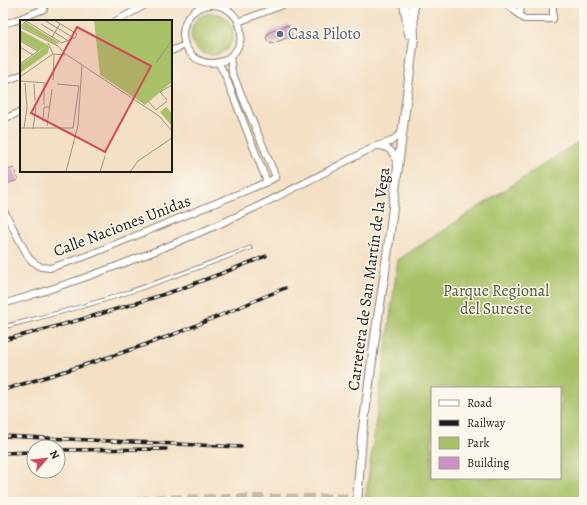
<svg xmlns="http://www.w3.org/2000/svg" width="587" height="505" viewBox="0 0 587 505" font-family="Alegreya,serif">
	<rect width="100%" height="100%" fill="#fbf7ec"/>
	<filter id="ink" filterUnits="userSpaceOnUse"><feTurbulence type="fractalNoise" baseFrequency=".025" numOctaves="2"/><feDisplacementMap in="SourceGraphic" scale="8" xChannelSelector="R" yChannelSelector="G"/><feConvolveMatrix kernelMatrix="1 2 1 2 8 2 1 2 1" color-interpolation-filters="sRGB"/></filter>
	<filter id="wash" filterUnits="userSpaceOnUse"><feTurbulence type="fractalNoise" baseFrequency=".012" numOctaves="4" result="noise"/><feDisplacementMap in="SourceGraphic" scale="16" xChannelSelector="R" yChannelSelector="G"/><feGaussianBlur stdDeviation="0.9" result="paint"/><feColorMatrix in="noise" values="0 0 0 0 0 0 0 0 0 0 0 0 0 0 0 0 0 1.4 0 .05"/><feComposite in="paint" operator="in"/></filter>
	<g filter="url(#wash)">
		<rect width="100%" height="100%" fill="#f3e0c5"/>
		<g fill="#a8c166" stroke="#626e41" fill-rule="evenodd">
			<circle cx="212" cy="34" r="21"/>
			<path d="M584,138V502H365L398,260ZM432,388H560V478H432Z"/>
		</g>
		<g id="blocks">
			<g fill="#cf90c8">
				<path d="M288,25L292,36L271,44L270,41L268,42L266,37L269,35L268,33Z"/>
				<path d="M14,168L18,180L9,183L4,171Z"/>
			</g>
		</g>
	</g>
	<g filter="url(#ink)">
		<use href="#blocks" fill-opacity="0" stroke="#887e70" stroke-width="1"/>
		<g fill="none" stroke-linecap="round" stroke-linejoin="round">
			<path stroke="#c8b9a3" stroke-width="11" stroke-dasharray="11 5.5" stroke-linecap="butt" d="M138,502L160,500L345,499L373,502"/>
			<g stroke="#887e70" stroke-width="5">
				<path id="lane" d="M3,327C43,317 84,307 123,294C166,280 208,264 250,248"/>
			</g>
			<g stroke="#887e70" stroke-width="8">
				<g id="street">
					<path d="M506,3L524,19H553V3"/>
					<circle cx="212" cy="34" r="29"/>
					<path d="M520,16L521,3"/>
					<path d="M116,21L149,3"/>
					<path d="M238,22L288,3"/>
					<path d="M3,24L14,21L44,9"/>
					<path d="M171,51L185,45"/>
					<path d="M218,62L225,75L267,182"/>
					<path d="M3,82L21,75"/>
					<path d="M3,119L21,112"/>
					<path d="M380,146C392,148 395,155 397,166"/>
					<path d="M3,209L29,258L32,261L41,267L50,268L84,257L267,182L276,177L232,72L230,56"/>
					<path d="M3,304C78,282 150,255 222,223C274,200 325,172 376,146L390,142L402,133"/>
				</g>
			</g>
			<g stroke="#887e70" stroke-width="10">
				<g id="secondary">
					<path d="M404,3L409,34"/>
					<path d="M357,502L362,436L376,330L385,272L414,38L413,6L414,3"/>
				</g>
			</g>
			<use href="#lane" stroke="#fff" stroke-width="3"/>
			<use href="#street" stroke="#fff" stroke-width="6"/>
			<use href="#secondary" stroke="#fff" stroke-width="8"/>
			<g stroke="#1c1c1c" stroke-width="3.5">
				<g id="rail">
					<path d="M3,340C61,326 119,309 177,290C207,279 236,268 266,256"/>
					<path d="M3,390C60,373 116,356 172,335C210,320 247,304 285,288"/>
					<path d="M3,436L241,447"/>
					<path d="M58,450L166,449"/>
					<path d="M3,453L34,452"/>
				</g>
			</g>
			<use href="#rail" stroke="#fbf7ec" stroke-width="2" stroke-dasharray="6" stroke-linecap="butt"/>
		</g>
	</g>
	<circle fill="#5c6f8a" stroke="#fbf7ec" stroke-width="1.5" cx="280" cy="34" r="4"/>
	<g text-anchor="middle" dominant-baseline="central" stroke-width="3" stroke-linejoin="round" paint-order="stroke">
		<g font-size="16" fill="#4e5e75" stroke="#fbf7ec" text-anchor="start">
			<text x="288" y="34">Casa Piloto</text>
		</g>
		<g font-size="16" fill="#1c1c1c" stroke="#fbf7ec">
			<text transform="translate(122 226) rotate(-21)">Calle Naciones Unidas</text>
			<text transform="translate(369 279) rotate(-82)">Carretera de San Martín de la Vega</text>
		</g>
		<g font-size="16" fill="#4d5636" stroke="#fbf7ec">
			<text x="496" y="291">Parque Regional<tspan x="496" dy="18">del Sureste</tspan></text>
		</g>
	</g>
	<g transform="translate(20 20)">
		<rect width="152" height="152" fill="#f3e0c5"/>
		<path d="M74,0H152V62L125,85L80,55ZM5,2L40,23L35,24L2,7ZM0,10L28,25L29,28L28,33L0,53V45L27,26L19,31L0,20ZM146,87L152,93L151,105L140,92Z" fill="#a8c166"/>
		<path fill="none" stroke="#9d9281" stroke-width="1" d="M24,0L54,18M34,0L57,14L55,18L41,23M21,4L47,20M0,7L38,26L44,33L139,96L152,111M0,7L6,1L42,23M32,17L40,4M0,21L18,31L0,44M28,23L33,34L45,35M0,27L13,35M136,43L152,20M0,57L33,34M33,60L34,35M0,61L28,63M14,64L15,81M147,80L140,72L152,65M129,82L136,90L147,81M24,85V64M23,102L24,87H30M27,106L32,69M0,108H53L59,66L37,64M4,108L7,87L5,63M13,109L16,87M46,152L58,105L62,45M80,152L85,136M110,152L118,141L152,118"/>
		<path fill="#d1495b" fill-opacity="0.15" stroke="#d1495b" stroke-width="2" d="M57,7L131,46L85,132L11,93Z"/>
		<rect width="152" height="152" fill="none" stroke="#1c1c1c" stroke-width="2"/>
	</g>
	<rect width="587" height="505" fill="none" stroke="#fbf7ec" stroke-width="16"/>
	<rect x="431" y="387" width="130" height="92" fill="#fbf7ec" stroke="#a29f99"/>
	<rect x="439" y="400" width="20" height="6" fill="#ffffff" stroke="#a29f99"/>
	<text x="467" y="407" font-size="12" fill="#1c1c1c">Road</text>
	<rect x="439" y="420" width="20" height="6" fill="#1c1c1c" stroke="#a29f99"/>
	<text x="467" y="427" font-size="12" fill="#1c1c1c">Railway</text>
	<rect x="439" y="437" width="20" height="12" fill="#a8c166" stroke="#a29f99"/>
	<text x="467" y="447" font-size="12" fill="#1c1c1c">Park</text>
	<rect x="439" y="457" width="20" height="12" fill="#cf90c8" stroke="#a29f99"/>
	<text x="467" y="467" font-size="12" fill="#1c1c1c">Building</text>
	<g transform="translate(46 459) rotate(62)"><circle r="19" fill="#fbf7ec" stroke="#a29f99"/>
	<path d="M0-3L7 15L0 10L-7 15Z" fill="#d1495b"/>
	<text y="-6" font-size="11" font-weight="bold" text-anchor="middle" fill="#1c1c1c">N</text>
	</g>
</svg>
